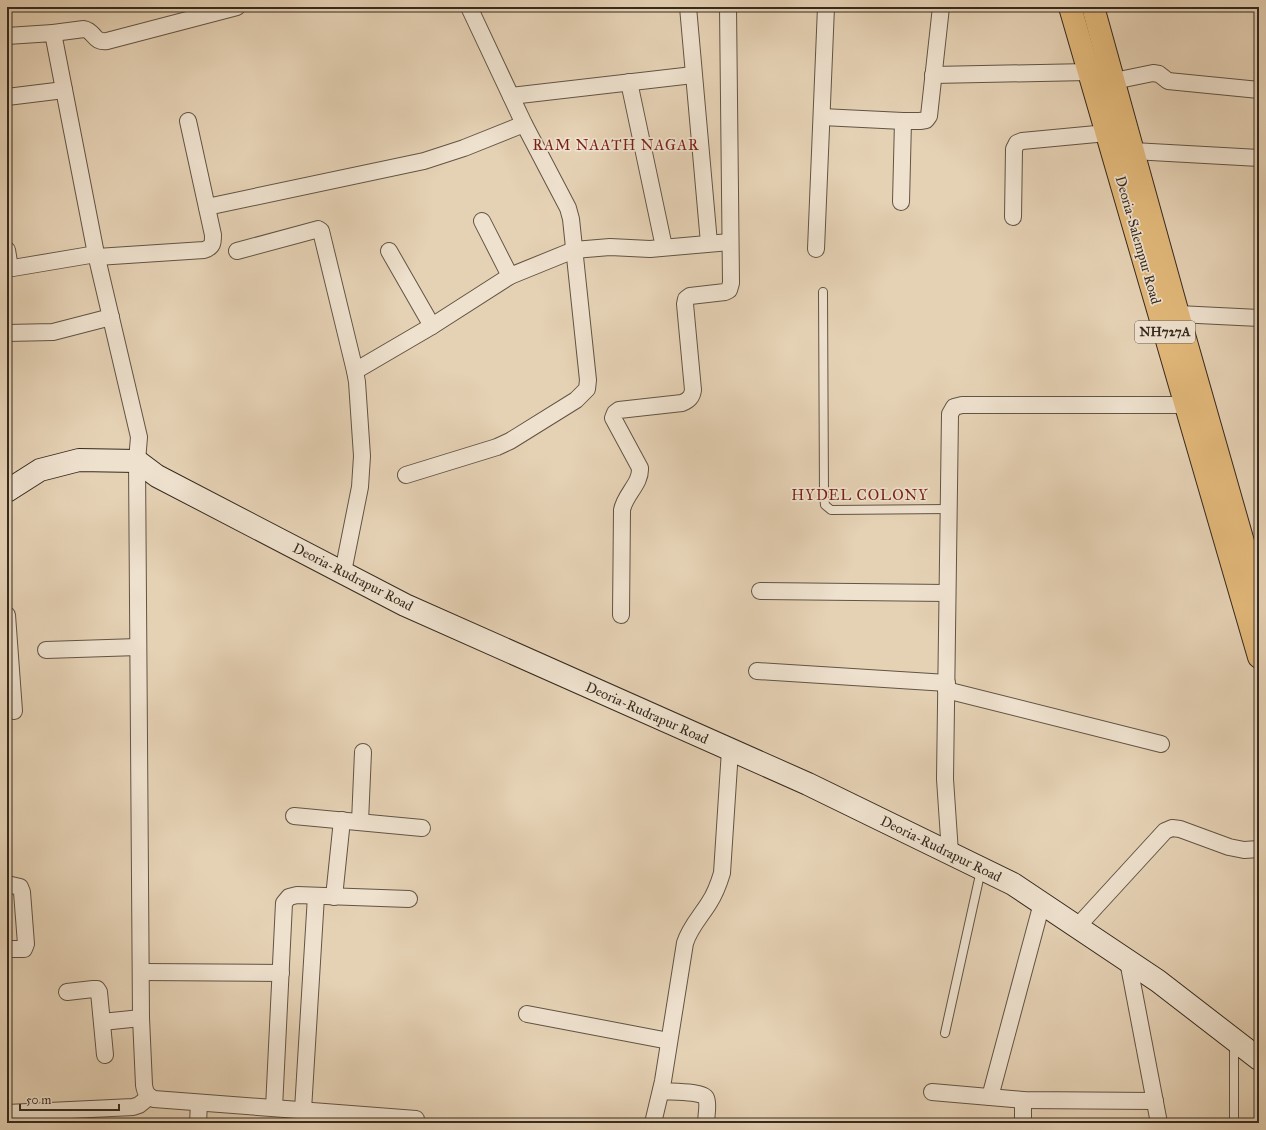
<svg xmlns="http://www.w3.org/2000/svg" width="1266" height="1130" viewBox="0 0 1266 1130" font-family="'IM FELL Great Primer',serif">
	<rect width="100%" height="100%" fill="#e5d1b4"/>
	<filter id="stains"><feTurbulence type="fractalNoise" baseFrequency=".005" numOctaves="4"/><feColorMatrix values="0 0 0 0 .2 0 0 0 0 .09 0 0 0 0 .02 0 0 0 .5 -.17"/></filter>
	<radialGradient id="worn" r=".72"><stop offset=".6" stop-color="#630" stop-opacity="0"/><stop offset="1" stop-color="#630" stop-opacity=".3"/></radialGradient>
	<g fill="none" stroke-linecap="round" stroke-linejoin="round">
		<g stroke="#625444" stroke-width="10">
			<g id="service">
				<path d="M823,292L824,495L825,505L831,510L948,509"/>
				<path d="M945,1033L981,870"/>
				<path d="M1234,1123V1044"/>
			</g>
		</g>
		<g stroke="#625444" stroke-width="18">
			<g id="minor">
				<path d="M688,7L709,243"/>
				<path d="M53,33L84,29C95,31 93,43 107,41L237,7"/>
				<path d="M7,36L53,33L96,254L139,437L137,461L141,1018L144,1085C145,1092 147,1096 154,1099L416,1119"/>
				<path d="M933,75L1089,72"/>
				<path d="M1114,81L1153,73L1159,74L1168,81L1259,90"/>
				<path d="M629,82L664,247"/>
				<path d="M511,96L693,75"/>
				<path d="M7,97L64,90"/>
				<path d="M822,117L903,121H920L926,120L929,116L941,7"/>
				<path d="M1133,151L1259,158"/>
				<path d="M901,202L903,121"/>
				<path d="M207,207L424,161L464,148L524,124"/>
				<path d="M1013,217L1014,149L1017,143L1022,141L1107,133"/>
				<path d="M482,221L510,276"/>
				<path d="M816,249L826,7"/>
				<path d="M7,250L10,268"/>
				<path d="M237,251L315,230L318,229L321,231L355,371"/>
				<path d="M389,251L432,326"/>
				<path d="M97,257L204,250C213,247 213,243 213,235L188,121"/>
				<path d="M7,269L96,254"/>
				<path d="M1178,314L1259,318"/>
				<path d="M7,333L53,332L111,317"/>
				<path d="M406,475L497,447L510,441L576,400L587,389L588,380L571,219L568,208L524,124L469,7"/>
				<path d="M343,572L360,487L362,456L357,382L355,371L432,326L510,276L574,250L610,247L650,249L730,242"/>
				<path d="M760,591L947,593"/>
				<path d="M7,615L14,711"/>
				<path d="M621,615L622,510C625,494 641,484 640,468L613,418L615,413L619,410L682,403C689,400 692,397 693,390L685,304L686,299L690,296L725,292L729,290L731,283L728,7"/>
				<path d="M46,650L138,647"/>
				<path d="M757,671L947,683"/>
				<path d="M946,690L1161,744"/>
				<path d="M294,816L422,828"/>
				<path d="M360,822L363,752"/>
				<path d="M950,853L945,779L950,414L954,407L962,405H1186"/>
				<path d="M7,884L20,887L22,892L26,944L24,949H7"/>
				<path d="M334,897L342,820"/>
				<path d="M1077,927L1165,831L1172,828L1180,829L1229,847L1244,850L1259,849"/>
				<path d="M1128,961L1159,1123"/>
				<path d="M141,972L281,973"/>
				<path d="M67,992L93,989H97L99,992L105,1055"/>
				<path d="M527,1014L669,1041"/>
				<path d="M102,1022L141,1018"/>
				<path d="M661,1091C670,1092 703,1091 706,1098C709,1104 706,1116 706,1123"/>
				<path d="M932,1092L1023,1100L1155,1101"/>
				<path d="M990,1097L1042,903"/>
				<path d="M1023,1100V1123"/>
				<path d="M274,1108L284,903L289,897L297,895L409,899"/>
				<path d="M303,1110L316,896"/>
				<path d="M7,1113L133,1107L139,1105L149,1097"/>
				<path d="M198,1123L199,1103"/>
				<path d="M653,1123L663,1081L685,943C690,927 701,916 709,903C715,894 719,883 722,873L730,750"/>
			</g>
		</g>
		<g stroke="#362a1e" stroke-width="24">
			<path id="secondary" d="M7,491L40,470L79,460L137,461L157,476L405,605L808,784L1013,884L1158,981L1259,1059"/>
		</g>
		<g stroke="#362a1e" stroke-width="24">
			<g id="trunk">
				<path d="M1070,7L1259,657"/>
				<path d="M1093,7L1178,314L1259,598"/>
			</g>
		</g>
		<use href="#service" stroke="#eee1ce" stroke-width="8"/>
		<use href="#minor" stroke="#eee1ce" stroke-width="16"/>
		<use href="#secondary" stroke="#eee1ce" stroke-width="22"/>
		<use href="#trunk" stroke="#e2b87a" stroke-width="22"/>
	</g>
	<g text-anchor="middle" dominant-baseline="central" stroke-width="3.5" stroke-linejoin="round" paint-order="stroke">
		<rect fill="#eee1ce" stroke="#6d6153" stroke-width="1" x="1135" y="321" width="60" height="22" rx="3"/>
		<g font-size="13" font-weight="bold" fill="#362a1e">
			<text x="1165" y="332">NH727A</text>
		</g>
		<g font-size="14" fill="#362a1e" stroke="#eee1ce">
			<text transform="translate(1138 240) rotate(74)">Deoria-Salempur Road</text>
			<text transform="translate(353 577) rotate(27)">Deoria-Rudrapur Road</text>
			<text transform="translate(647 713) rotate(24)">Deoria-Rudrapur Road</text>
			<text transform="translate(941 849) rotate(26)">Deoria-Rudrapur Road</text>
		</g>
		<g font-size="15" letter-spacing="1" fill="#7a1f14" stroke="#eee1ce">
			<text x="616" y="145">RAM NAATH NAGAR</text>
			<text x="860" y="495">HYDEL COLONY</text>
		</g>
	</g>
	<rect width="1266" height="1130" fill="none" stroke="#e5d1b4" stroke-width="24"/>
	<rect x="8" y="8" width="1250" height="1114" fill="none" stroke="#362a1e" stroke-width="2"/>
	<rect x="12" y="12" width="1242" height="1106" fill="none" stroke="#362a1e"/>
	<path d="M20 1104v6h99v-6" fill="none" stroke="#362a1e" stroke-width="2"/>
	<text x="26" y="1104" font-size="12" fill="#362a1e" stroke="#eee1ce" stroke-width="3" paint-order="stroke">50 m</text>
	<rect width="100%" height="100%" filter="url(#stains)"/>
	<rect width="100%" height="100%" fill="url(#worn)"/>
</svg>
